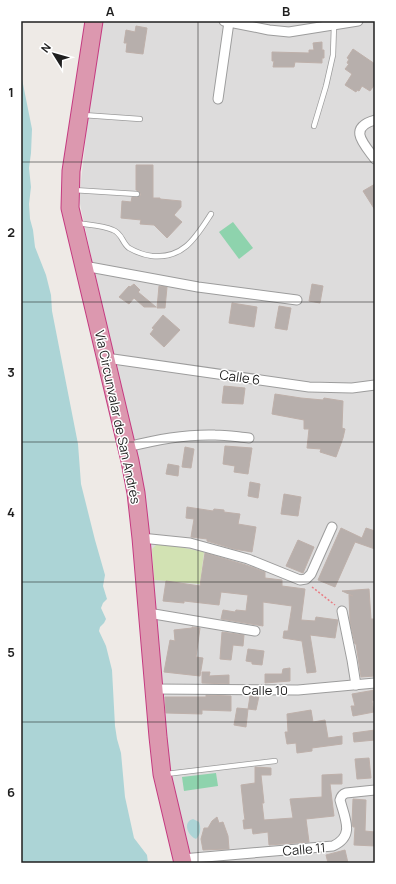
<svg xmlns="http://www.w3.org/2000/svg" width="396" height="884" viewBox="0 0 396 884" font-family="Manrope,sans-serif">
	<rect width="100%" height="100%" fill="#eeeae6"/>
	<path fill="#dddcdc" d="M99,21H375V863H187L174,817L120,393L79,199Z"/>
	<path fill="#d2e2b3" d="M160,543L204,552L200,584L154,580L152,549L157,544Z"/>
	<g fill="#8ed3ad">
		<path d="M233,222L253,248L239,259L219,232Z"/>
		<path d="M216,773L218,786L184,791L182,777Z"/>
	</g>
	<g fill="#acd4d6">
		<path d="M21,74L32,129L31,153L29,168L31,187L29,204L30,219L33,230L35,247L46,275L51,295L52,311L78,444L81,484L95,540L105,575L103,586L107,599L103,603L101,608L106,619L104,623L100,627L99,631L106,646L112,670L115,726L117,739L121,753L125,797L134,838L147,855L148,863H21Z"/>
		<path d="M193,819L199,822C201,827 201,835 196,839C188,836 182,822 193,819Z"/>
	</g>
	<g fill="#b7afac" stroke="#beb0aa">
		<path d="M136,26L147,28L143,54L126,52L127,43H124L126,30L135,32Z"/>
		<path d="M322,42V50H324V58H322V63L295,62L294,67H273L274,61H272V52L309,53V50H314L313,43Z"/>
		<path d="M353,49L375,64V84L370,91L362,86L359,91L357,90L356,92L345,85L352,74L345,69L349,64L347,63L349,59L347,58Z"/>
		<path d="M136,165H153V198H160V199L181,201V207L174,215L182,222L167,238L154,225L140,224L141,220L121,218L122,201L131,202L132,197H138L141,195L139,191L136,190Z"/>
		<path d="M375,184V210L363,191Z"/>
		<path d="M134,284L140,290L138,292L156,307H144L134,298L129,304L119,297L129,286L130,287Z"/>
		<path d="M312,284L323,286L320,303L309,301Z"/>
		<path d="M159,286L167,287L165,308H157Z"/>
		<path d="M232,303L257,307L254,327L229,323Z"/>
		<path d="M279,306L291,308L287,330L275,328Z"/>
		<path d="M163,315L180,330L164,347L150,334L154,329L152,328Z"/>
		<path d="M224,386L245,388L243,404L222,403Z"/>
		<path d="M275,394L301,398L323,400L324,398L343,401L342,428L345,429L343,438L336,457L320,452L321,449L307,448L309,429H304V420L272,414Z"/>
		<path d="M225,446L252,448L248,474L234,472L235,466L223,464Z"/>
		<path d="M185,447L194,449L191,468L182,467Z"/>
		<path d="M168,464L179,466L178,476L166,474Z"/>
		<path d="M250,482L260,484L258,498L248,496Z"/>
		<path d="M284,494L301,497L298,516L281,514Z"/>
		<path d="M187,507L213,511L214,509L224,510V512L240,514L238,524L256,527L252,552L234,549L207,541V539L191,537L194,519L186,518Z"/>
		<path d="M341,528L362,538L366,528L375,531V549L355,542L335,587L318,580Z"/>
		<path d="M298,540L314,547L303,573L286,566Z"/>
		<path d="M205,553L246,565L265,572V578L282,580V586L305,589L301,620L315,621L316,617L338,620L335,638L310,635L316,672L307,673L302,641L283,638L284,631H288L292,606L263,602V626L221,619L223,610L235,612L236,610L246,611L248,595L221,592L219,605L184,601V603L163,601L166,581L200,586Z"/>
		<path d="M369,589L371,619H375V676L361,677L356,644H355L350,622L349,595L353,596L342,591Z"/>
		<path d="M192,627L200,628L196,657L203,658L200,676L164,672L170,640L175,641L174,630L192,628Z"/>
		<path d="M222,632L244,635L243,646L233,645L231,660L220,659Z"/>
		<path d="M248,649L264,651L262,665L252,664V662L246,661Z"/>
		<path d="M290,668V681L265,683V674H282L283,669Z"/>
		<path d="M202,672H210L209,676L229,675V684L202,683Z"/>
		<path d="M375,690V700L372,701L374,712L353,716L351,706H355L352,694Z"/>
		<path d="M206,695L231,696V711L202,710V714L166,713L165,697H206Z"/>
		<path d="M250,696H259L256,710L248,709Z"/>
		<path d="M237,708L248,709L246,727L234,725Z"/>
		<path d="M311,710L313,722L325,720L328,738L342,736V744L312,748V751L297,753L296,743L287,744L285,732H288L287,714Z"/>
		<path d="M375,730V740L354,742L353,733Z"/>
		<path d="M369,758L371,778L357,779L355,759Z"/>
		<path d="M255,767L271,768V775H261L264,803H262L264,820L293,818L290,799L322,797V775L342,774V784H330L334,816L306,819L309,842L269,845L268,832L253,834L252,828L244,829L243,820H245L244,813L241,785L255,783Z"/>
		<path d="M353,799L366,800L365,831L375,832V846L354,845L355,827H353L352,823Z"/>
		<path d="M217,817L219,823L223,822L228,836L229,849L203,850L201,839L204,828H208L212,821Z"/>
		<path d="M345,850L348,863H328L326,855Z"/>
	</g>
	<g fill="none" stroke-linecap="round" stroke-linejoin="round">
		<g stroke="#9c9c9c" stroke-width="6">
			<g id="lane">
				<path d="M83,115L140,119"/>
				<path d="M314,126L326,86L333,55L334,25"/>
				<path d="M73,190L137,194"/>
				<path d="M77,223C88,225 102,225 113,230C122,233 122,243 129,248C136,252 144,255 152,256C184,259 196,237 211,214"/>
				<path d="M166,774L275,761"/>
			</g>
		</g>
		<g stroke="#9c9c9c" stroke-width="11">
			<g id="street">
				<path d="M224,21L269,30L289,32L358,21"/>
				<path d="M218,99L229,22"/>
				<path d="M375,120C347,128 364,144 375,159"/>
				<path d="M84,266L198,287L297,300"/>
				<path d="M106,358L309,387L352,388L375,385"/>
				<path d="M127,447C156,440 185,434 215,435C226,435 238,437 249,438"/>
				<path d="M141,538L190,543L248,559L300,580L306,579L311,574L332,527"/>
				<path d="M342,611L352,660L356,685"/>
				<path d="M148,613L255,631"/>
				<path d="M154,689L298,690L375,683"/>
				<path d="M182,859L333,846C355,836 345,819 340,800C341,796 343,794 346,793L375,790"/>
			</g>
		</g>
		<g stroke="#c53b81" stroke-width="19">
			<path id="highway" d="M94,21L71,171L70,208L130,461L136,493L141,538L158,737L162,774L183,863"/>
		</g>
		<path stroke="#e87d84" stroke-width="1.5" stroke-dasharray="2 2" stroke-linecap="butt" d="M312,587L335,605"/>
		<use href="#lane" stroke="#fff" stroke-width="4.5"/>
		<use href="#street" stroke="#fff" stroke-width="9"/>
		<use href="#highway" stroke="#dc98af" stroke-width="17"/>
	</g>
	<path fill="none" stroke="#1f1f1f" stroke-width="1" stroke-opacity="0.55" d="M198,21V863M21,162H375M21,302H375M21,442H375M21,582H375M21,722H375"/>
	<g text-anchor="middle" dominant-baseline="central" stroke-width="3" stroke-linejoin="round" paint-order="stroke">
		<g font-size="13" fill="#1f1f1f" stroke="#fff">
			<text transform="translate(240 377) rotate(8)">Calle 6</text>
			<text transform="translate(118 417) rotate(78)">Vía Circunvalar de San Andrés</text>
			<text x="265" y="690">Calle 10</text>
			<text transform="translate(304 849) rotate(-5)">Calle 11</text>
		</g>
	</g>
	<rect width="396" height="884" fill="none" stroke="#ffffff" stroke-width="44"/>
	<g transform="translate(54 54) rotate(307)" stroke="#ffffff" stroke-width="3" paint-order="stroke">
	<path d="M0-3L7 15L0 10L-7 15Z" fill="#1f1f1f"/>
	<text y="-6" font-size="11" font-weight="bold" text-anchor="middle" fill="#1f1f1f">N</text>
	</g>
	<rect x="22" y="22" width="352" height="840" fill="none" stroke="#1f1f1f" stroke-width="1.5"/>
	<g font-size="13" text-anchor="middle" font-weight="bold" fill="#1f1f1f">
		<text x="110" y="16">A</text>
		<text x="286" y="16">B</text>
		<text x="11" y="97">1</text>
		<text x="11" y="237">2</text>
		<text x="11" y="377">3</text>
		<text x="11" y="517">4</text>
		<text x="11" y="657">5</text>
		<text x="11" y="797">6</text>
	</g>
</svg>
